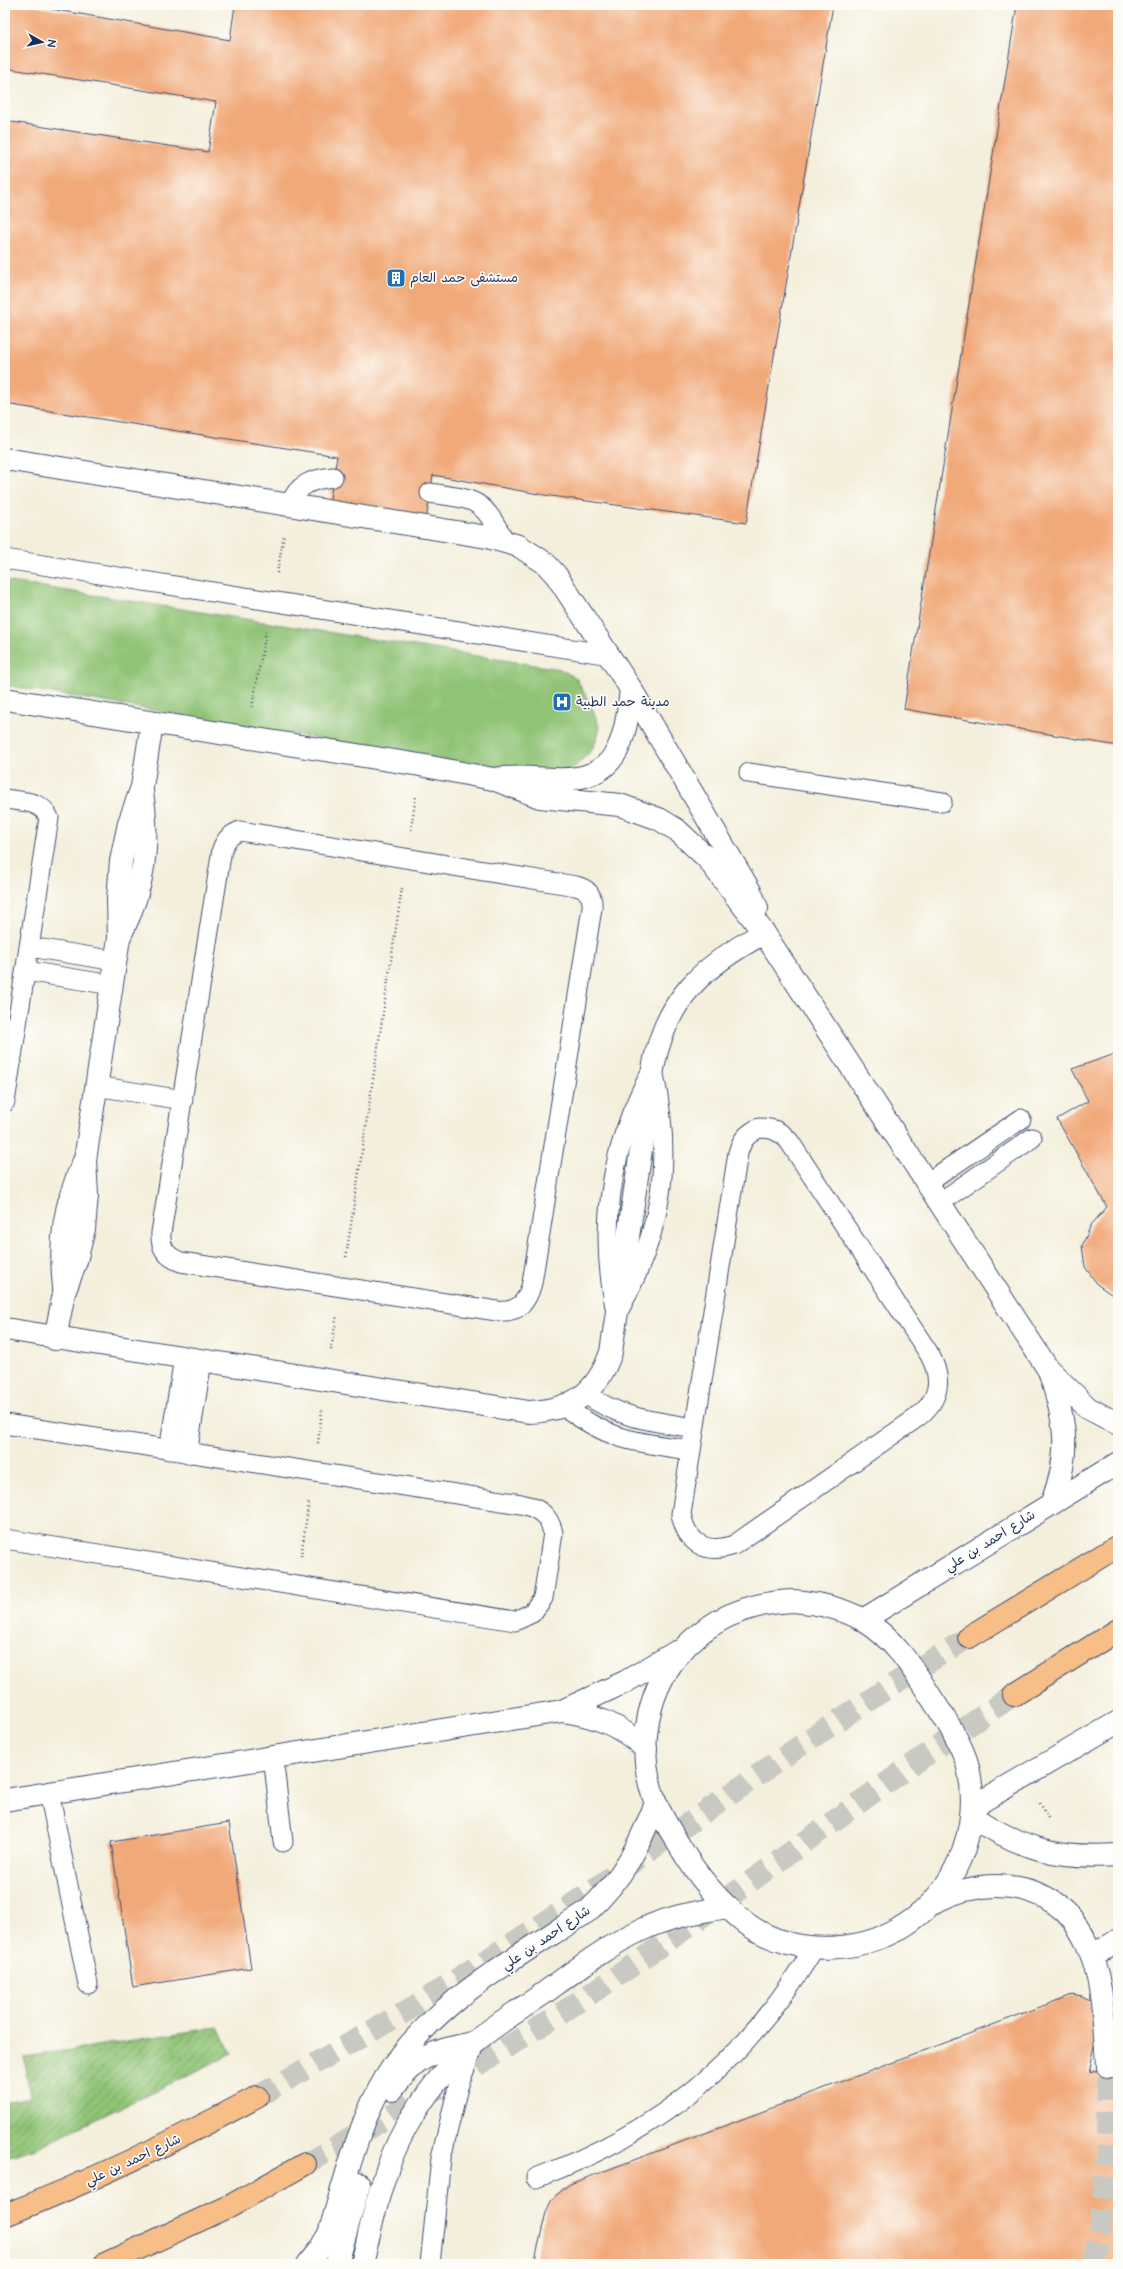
<svg xmlns="http://www.w3.org/2000/svg" width="1123" height="2269" viewBox="0 0 1123 2269" font-family="'Architects Daughter','Playpen Sans Arabic',sans-serif">
	<defs>
		<pattern id="garden-furrows" width="10" height="10" patternUnits="userSpaceOnUse"><rect width="10" height="10" fill="#8fc375"/><path d="M-1 1l2-2M0 10L10 0M9 11l2-2" fill="none" stroke="#749f63"/></pattern>
	</defs>
	<rect width="100%" height="100%" fill="#fdfcf7"/>
	<filter id="ink" filterUnits="userSpaceOnUse"><feTurbulence type="fractalNoise" baseFrequency=".025" numOctaves="2"/><feDisplacementMap in="SourceGraphic" scale="8" xChannelSelector="R" yChannelSelector="G"/><feConvolveMatrix kernelMatrix="1 2 1 2 8 2 1 2 1" color-interpolation-filters="sRGB"/></filter>
	<filter id="wash" filterUnits="userSpaceOnUse"><feTurbulence type="fractalNoise" baseFrequency=".012" numOctaves="4" result="noise"/><feDisplacementMap in="SourceGraphic" scale="16" xChannelSelector="R" yChannelSelector="G"/><feGaussianBlur stdDeviation="0.9" result="paint"/><feColorMatrix in="noise" values="0 0 0 0 0 0 0 0 0 0 0 0 0 0 0 0 0 1.4 0 .05"/><feComposite in="paint" operator="in"/></filter>
	<g filter="url(#wash)">
		<rect width="100%" height="100%" fill="#f4efdc"/>
		<path fill="#8fc375" stroke="#55796a" d="M5,581L560,669L576,678L591,705L600,729L593,749L577,765L562,776L487,767L5,685Z"/>
		<path fill="url(#garden-furrows)" stroke="#55796a" d="M218,2027L232,2054L36,2148L5,2158V2102L30,2097L24,2057Z"/>
		<g id="blocks">
			<g fill="#f1a979">
				<path d="M5,5H28L230,40L235,5H833L746,523L544,495L433,475L426,521L329,505L337,456L5,404V121L208,152L216,102L5,68Z"/>
				<path d="M1017,5H1118V746L904,709Z"/>
				<path d="M1118,1053V1299L1098,1285L1085,1267L1082,1246L1091,1225L1107,1207L1057,1119L1088,1101L1072,1069Z"/>
				<path d="M229,1823L251,1968L133,1987L111,1842Z"/>
				<path d="M1072,1995L1082,1997L1090,2001L1096,2009L1098,2028L1088,2073L1118,2063V2264H534L546,2212L551,2201L560,2191L570,2184Z"/>
			</g>
		</g>
	</g>
	<g filter="url(#ink)">
		<use href="#blocks" fill-opacity="0" stroke="#3c4c71" stroke-width="1"/>
		<g fill="none" stroke-linecap="round" stroke-linejoin="round">
			<path stroke="#c9c9c3" stroke-width="22" stroke-dasharray="22 11" stroke-linecap="butt" d="M1094,2264C1106,2198 1111,2133 1107,2067"/>
			<g stroke="#c9c9c3" stroke-width="22" stroke-dasharray="22 11" stroke-linecap="butt">
				<path d="M257,2097L415,2006L564,1910L807,1741L900,1680L969,1637"/>
				<path d="M305,2164C412,2104 518,2044 620,1974C753,1883 879,1784 1014,1695"/>
			</g>
			<g stroke="#3c4c71" stroke-width="21">
				<g id="service">
					<path d="M430,493C476,500 481,497 504,540"/>
					<path d="M290,505C297,484 313,479 333,477"/>
					<path d="M5,559L610,655"/>
					<path d="M749,773L942,802"/>
					<path d="M5,799C22,802 42,800 49,818L5,1102"/>
					<path d="M240,831L576,886C588,889 593,896 592,908L532,1283C527,1302 519,1313 497,1311L181,1262C167,1257 160,1249 161,1233L222,849C226,839 230,835 240,831Z"/>
					<path d="M30,947L116,961"/>
					<path d="M26,971L112,985"/>
					<path d="M96,1086L183,1100"/>
					<path d="M759,1128C773,1128 780,1131 789,1141L928,1352C944,1379 940,1401 915,1419L734,1545C705,1555 687,1543 681,1514L738,1153C742,1139 747,1134 759,1128Z"/>
					<path d="M927,1183L1021,1119"/>
					<path d="M939,1203L1032,1138"/>
					<path d="M615,1307C599,1226 611,1147 650,1074"/>
					<path d="M620,1308C662,1230 673,1162 654,1075"/>
					<path d="M586,1394C620,1419 654,1421 694,1428"/>
					<path d="M565,1407C610,1441 636,1442 690,1450"/>
					<path d="M5,1424L521,1504C539,1508 549,1515 553,1533L543,1598L532,1613L515,1621L5,1539"/>
					<path d="M169,1450L184,1358"/>
					<path d="M187,1454L202,1361"/>
					<path d="M273,1756L283,1842"/>
					<path d="M49,1792L88,1984"/>
					<path d="M536,2178C663,2130 744,2063 815,1947"/>
					<path d="M430,2264L441,2158L458,2087L475,2042"/>
				</g>
			</g>
			<g stroke="#3c4c71" stroke-width="24">
				<g id="minor">
					<path d="M5,459L487,537L519,546L545,563L556,575L631,689L750,891L757,908"/>
					<path d="M5,699L420,765L493,779L540,797L620,805L659,819L677,830L707,858L764,933L1048,1369L1088,1408L1118,1424"/>
					<path d="M494,779C515,776 533,778 554,779C619,782 625,741 631,689"/>
					<path d="M121,934C145,885 150,844 142,791"/>
					<path d="M64,1287C59,1240 64,1206 83,1163"/>
					<path d="M5,1329L529,1412C572,1410 597,1394 611,1352L653,1069C665,999 704,965 764,933"/>
					<path d="M55,1339L64,1293L76,1261L84,1229L87,1195L85,1160L119,938L118,900L121,861L129,823L142,787L152,723"/>
					<path d="M1050,1374C1066,1422 1071,1454 1052,1502"/>
					<path d="M793,1601C818,1603 842,1608 863,1620C893,1638 911,1665 929,1694C943,1716 959,1738 967,1763C982,1820 961,1882 915,1918C869,1954 796,1959 747,1924C720,1903 696,1874 679,1845C671,1831 662,1818 656,1803C636,1754 645,1695 678,1655C708,1619 748,1603 793,1601Z"/>
					<path d="M863,1620L1118,1463"/>
					<path d="M562,1711C596,1715 621,1726 646,1749"/>
					<path d="M5,1800L562,1711L625,1682L676,1652"/>
					<path d="M972,1807L1118,1722"/>
					<path d="M971,1816C1021,1849 1058,1859 1118,1855"/>
					<path d="M934,1902C962,1888 992,1882 1023,1889C1102,1908 1103,2000 1107,2067"/>
					<path d="M1092,1954L1106,1948L1118,1940"/>
					<path d="M392,2090C418,2054 434,2052 475,2042"/>
					<path d="M308,2264L320,2249L329,2234C344,2184 359,2121 386,2077C433,2001 515,1959 588,1911C624,1877 638,1848 656,1803"/>
					<path d="M337,2264L359,2184"/>
					<path d="M362,2264C373,2219 382,2170 405,2129C423,2097 447,2066 475,2042C497,2023 523,2008 547,1991C577,1969 607,1946 641,1930C668,1917 698,1911 728,1907"/>
				</g>
			</g>
			<g stroke="#3c4c71" stroke-width="24">
				<g id="primary">
					<path d="M969,1637L1118,1546"/>
					<path d="M1014,1695L1118,1630"/>
					<path d="M5,2215C92,2181 175,2141 257,2097"/>
					<path d="M105,2264L230,2206L305,2164"/>
				</g>
			</g>
			<g stroke="#3c4c71" stroke-width="2.5" stroke-dasharray="1 3" stroke-linecap="butt">
				<path d="M277,573L284,535"/>
				<path d="M252,707L266,631"/>
				<path d="M411,830L416,795"/>
				<path d="M346,1257L402,888"/>
				<path d="M331,1350L337,1315"/>
				<path d="M318,1443L322,1410"/>
				<path d="M301,1556L309,1501"/>
				<path d="M1040,1803L1048,1818"/>
			</g>
			<use href="#service" stroke="#fff" stroke-width="19"/>
			<use href="#minor" stroke="#fff" stroke-width="22"/>
			<use href="#primary" stroke="#f7be87" stroke-width="22"/>
		</g>
	</g>
	<defs>
		<g id="building-square" transform="scale(1)"><rect x="-9" y="-9" width="18" height="18" rx="4" fill="#1f6fb2" stroke="#fdfcf7"/><path d="M-4-6H4V6H1V3H-1V6H-4ZM-2.5-4.3h1.7v1.8h-1.7ZM.8-4.3h1.7v1.8H.8ZM-2.5-1h1.7V.8h-1.7ZM.8-1h1.7V.8H.8Z" fill="#fff"/></g>
		<g id="hospital-square" transform="scale(1)"><rect x="-9" y="-9" width="18" height="18" rx="4" fill="#1f6fb2" stroke="#fdfcf7"/><path d="M-5-5h3v3.5h4V-5h3V5h-3V1.5h-4V5h-3Z" fill="#fff"/></g>
	</defs>
	<g fill-rule="evenodd">
		<use href="#building-square" x="396" y="278"/>
		<use href="#hospital-square" x="562" y="702"/>
	</g>
	<g text-anchor="middle" dominant-baseline="central" stroke-width="3.5" stroke-linejoin="round" paint-order="stroke">
		<g font-size="13" fill="#1b2f5e" stroke="#fdfcf7" text-anchor="start">
			<text x="410" y="278">مستشفى حمد العام</text>
			<text x="576" y="702">مدينة حمد الطبية</text>
		</g>
		<g font-size="13" fill="#1b2f5e" stroke="#fdfcf7">
			<text transform="translate(990 1541) rotate(-32)">شارع احمد بن علي</text>
			<text transform="translate(546 1938) rotate(-34)">شارع احمد بن علي</text>
			<text transform="translate(133 2160) rotate(-25)">شارع احمد بن علي</text>
		</g>
	</g>
	<rect width="1123" height="2269" fill="none" stroke="#fdfcf7" stroke-width="20"/>
	<g transform="translate(42 42) rotate(98)" stroke="#fdfcf7" stroke-width="3" paint-order="stroke">
	<path d="M0-3L7 15L0 10L-7 15Z" fill="#1b2f5e"/>
	<text y="-6" font-size="11" font-weight="bold" text-anchor="middle" fill="#1b2f5e">N</text>
	</g>
</svg>
